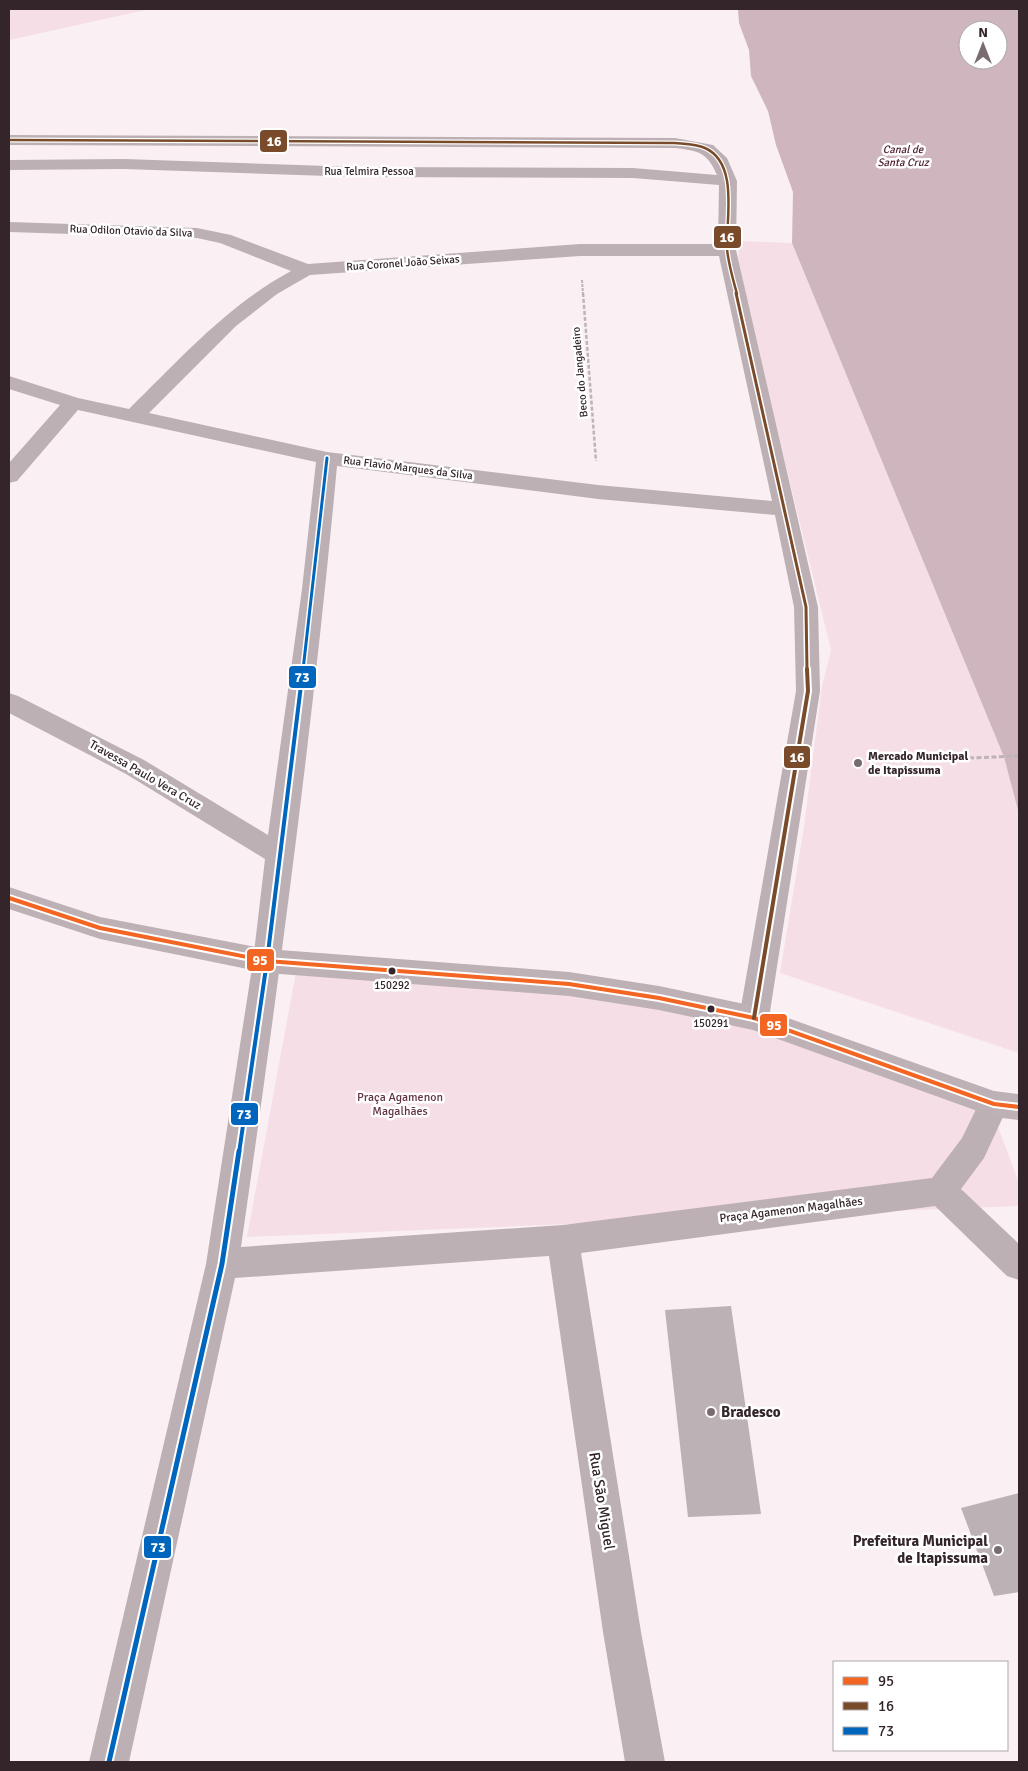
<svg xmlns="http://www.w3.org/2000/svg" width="1028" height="1771" viewBox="0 0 1028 1771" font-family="Signika,sans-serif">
	<rect width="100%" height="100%" fill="#faf0f3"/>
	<g fill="#f5dee5">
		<path d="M9,9H150L9,40Z"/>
		<path d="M740,241L792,243L1004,757L1019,814V1053L780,973L804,827L822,686L831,650L754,336L738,258Z"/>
		<path d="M296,972L679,1005L986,1095L1019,1183V1206L247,1237Z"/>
	</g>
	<path fill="#cfb5bd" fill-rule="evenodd" d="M738,9H1019V814L1004,757L792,243L793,192L776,145L768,111L751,76L749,50L739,23ZM968,30H998V60H968Z"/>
	<g fill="#bcb1b5">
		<path d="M731,1306L761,1514L688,1517L665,1310Z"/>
		<path d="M1019,1493V1592L994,1596L961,1508Z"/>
	</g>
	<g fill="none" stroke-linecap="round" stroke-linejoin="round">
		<path stroke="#beb4b8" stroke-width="2" stroke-dasharray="3 1" stroke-linecap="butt" d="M582,280L583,294"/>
		<path stroke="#beb4b8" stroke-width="2.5" stroke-dasharray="4 2" stroke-linecap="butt" d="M583,293L596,461"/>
		<path stroke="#beb4b8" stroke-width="3" stroke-dasharray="5 2.5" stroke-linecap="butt" d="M969,758L1019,756"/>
		<path fill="#bcb0b4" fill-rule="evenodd" d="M9,135L675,138L713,145L727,158L737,181L736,250L818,607L820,691L769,1018L764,1027L754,1030L744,1027L739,1018L796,691L794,607L775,515L598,499L337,466C313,727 278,988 241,1247L563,1225L932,1178L962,1138L983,1095L994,1091L1005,1095L1009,1104L984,1158L961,1189L1019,1244V1280L1007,1276L935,1206L581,1253L641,1632L665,1762H625L603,1632L549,1256L235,1278L129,1762H89L206,1264L253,961L265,859L126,774L9,713V693L18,696L144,760L268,835L302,589L316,462L78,410L17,481L9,483V463L60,405L9,389V376L78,398L129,409C180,359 228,305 291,271L220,243L197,238L9,232V222L197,228L231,235L308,264L580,244H718L719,185L633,178L357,177L124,169L9,170V160L124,159L357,167L633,168L717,175C707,152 699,151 675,148L9,145ZM580,256H719L772,501L598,485L327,452L149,413L236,326L277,294L310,275Z"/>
		<path fill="#beb1b6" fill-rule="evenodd" d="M9,887L100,917L267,949L569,972L659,986L754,1006L994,1091L1019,1094V1120L994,1117L753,1030L659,1010L569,996L267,973L100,939L9,909Z"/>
		<g stroke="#fff" stroke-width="8">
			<path id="bus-1" d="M9,898L100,928L267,961L569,984L659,998L754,1018L994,1104L1019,1107"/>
		</g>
		<g stroke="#fff" stroke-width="5">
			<path id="bus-2-far2" d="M9,140L675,143C685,144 696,144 705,148C739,163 726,220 727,248C728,263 733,279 737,294"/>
		</g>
		<g stroke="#fff" stroke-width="6">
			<path id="bus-2-far1" d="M736,293L806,607L807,670"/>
		</g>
		<g stroke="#fff" stroke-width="8">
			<path id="bus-2" d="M754,1018L808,691L807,669"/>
		</g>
		<g stroke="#fff" stroke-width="6">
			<path id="bus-3-far2" d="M303,670L327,458"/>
		</g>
		<g stroke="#fff" stroke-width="8">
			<path id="bus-3-far1" d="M239,1153L267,961L303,669"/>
		</g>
		<g stroke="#fff" stroke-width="9">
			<path id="bus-3" d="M109,1762L222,1264L239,1151"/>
		</g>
		<use href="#bus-1" stroke="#f26522" stroke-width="4"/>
		<use href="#bus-2-far2" stroke="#7a4b2a" stroke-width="2.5"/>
		<use href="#bus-2-far1" stroke="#7a4b2a" stroke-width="3"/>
		<use href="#bus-2" stroke="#7a4b2a" stroke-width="4"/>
		<use href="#bus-3-far2" stroke="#0065bd" stroke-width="3"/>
		<use href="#bus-3-far1" stroke="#0065bd" stroke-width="4"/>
		<use href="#bus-3" stroke="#0065bd" stroke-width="5"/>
	</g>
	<g fill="#796c70" stroke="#fff" stroke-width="2">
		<circle cx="858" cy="763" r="5"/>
		<circle cx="711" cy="1412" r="5"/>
		<circle cx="998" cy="1550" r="5"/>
	</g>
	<g fill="#332529" stroke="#fff" stroke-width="2">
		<circle cx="392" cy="971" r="4.5"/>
		<circle cx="711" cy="1009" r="4.5"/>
	</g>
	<g text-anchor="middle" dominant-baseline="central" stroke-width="5" stroke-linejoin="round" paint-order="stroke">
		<g font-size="11" font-style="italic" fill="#4f2133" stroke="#fff">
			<text x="903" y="149">Canal de<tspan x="903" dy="13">Santa Cruz</tspan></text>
		</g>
		<g font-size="11" fill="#332529" stroke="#fff">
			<text x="369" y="171">Rua Telmira Pessoa</text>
			<text transform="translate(131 231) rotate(2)">Rua Odilon Otavio da Silva</text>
			<text transform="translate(403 263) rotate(-4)">Rua Coronel João Seixas</text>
			<text transform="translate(580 372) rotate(-95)">Beco do Jangadeiro</text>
			<text transform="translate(408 468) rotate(7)">Rua Flavio Marques da Silva</text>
		</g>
		<g font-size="11" fill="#332529" stroke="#fff">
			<text x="392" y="985">150292</text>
			<text x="711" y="1023">150291</text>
		</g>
		<g font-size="12" font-weight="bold" fill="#332529" stroke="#fff" text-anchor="start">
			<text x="868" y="756">Mercado Municipal<tspan x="868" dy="14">de Itapissuma</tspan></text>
		</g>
		<g font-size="12" fill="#332529" stroke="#fff">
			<text transform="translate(145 775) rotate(30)">Travessa Paulo Vera Cruz</text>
			<text transform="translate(791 1210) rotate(-7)">Praça Agamenon Magalhães</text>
		</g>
		<g font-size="12" fill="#633445" stroke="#fff">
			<text x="400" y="1097">Praça Agamenon<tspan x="400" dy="14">Magalhães</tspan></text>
		</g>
		<g font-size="15" font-weight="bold" fill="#332529" stroke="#fff" text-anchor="start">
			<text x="721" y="1412">Bradesco</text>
			<text x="988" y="1541" text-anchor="end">Prefeitura Municipal<tspan x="988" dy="17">de Itapissuma</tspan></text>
		</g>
		<g font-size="15" fill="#332529" stroke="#fff">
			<text transform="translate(602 1501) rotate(81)">Rua São Miguel</text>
		</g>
	</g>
	<g stroke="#fff" stroke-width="2">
		<rect x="259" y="129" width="29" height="24" rx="5" fill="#7a4b2a"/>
		<rect x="713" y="225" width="29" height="24" rx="5" fill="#7a4b2a"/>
		<rect x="288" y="665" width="29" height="24" rx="5" fill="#0065bd"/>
		<rect x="783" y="745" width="28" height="24" rx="5" fill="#7a4b2a"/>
		<rect x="246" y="948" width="29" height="24" rx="5" fill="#f26522"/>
		<rect x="759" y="1013" width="29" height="24" rx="5" fill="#f26522"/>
		<rect x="230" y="1102" width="29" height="24" rx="5" fill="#0065bd"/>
		<rect x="143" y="1535" width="29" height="24" rx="5" fill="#0065bd"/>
	</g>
	<g font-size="14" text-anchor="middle" font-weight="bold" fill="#fff">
		<text x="274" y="146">16</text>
		<text x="727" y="242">16</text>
		<text x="302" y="682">73</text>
		<text x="797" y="762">16</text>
		<text x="260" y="965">95</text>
		<text x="774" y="1030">95</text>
		<text x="244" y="1119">73</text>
		<text x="158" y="1552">73</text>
	</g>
	<rect width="1028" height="1771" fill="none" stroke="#332529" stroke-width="20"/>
	<rect x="833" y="1661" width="175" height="90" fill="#ffffff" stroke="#ada8a9"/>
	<rect x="843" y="1677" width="25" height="8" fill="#f26522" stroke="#ada8a9"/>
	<text x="878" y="1686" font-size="15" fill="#332529">95</text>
	<rect x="843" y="1702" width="25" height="8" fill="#7a4b2a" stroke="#ada8a9"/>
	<text x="878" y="1711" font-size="15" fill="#332529">16</text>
	<rect x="843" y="1727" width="25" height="8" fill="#0065bd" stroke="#ada8a9"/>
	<text x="878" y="1736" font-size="15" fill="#332529">73</text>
	<g transform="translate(983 45)"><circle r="24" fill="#ffffff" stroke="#ada8a9"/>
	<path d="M0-4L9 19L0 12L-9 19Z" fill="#796c70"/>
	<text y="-8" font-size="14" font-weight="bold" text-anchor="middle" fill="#332529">N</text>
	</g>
</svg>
